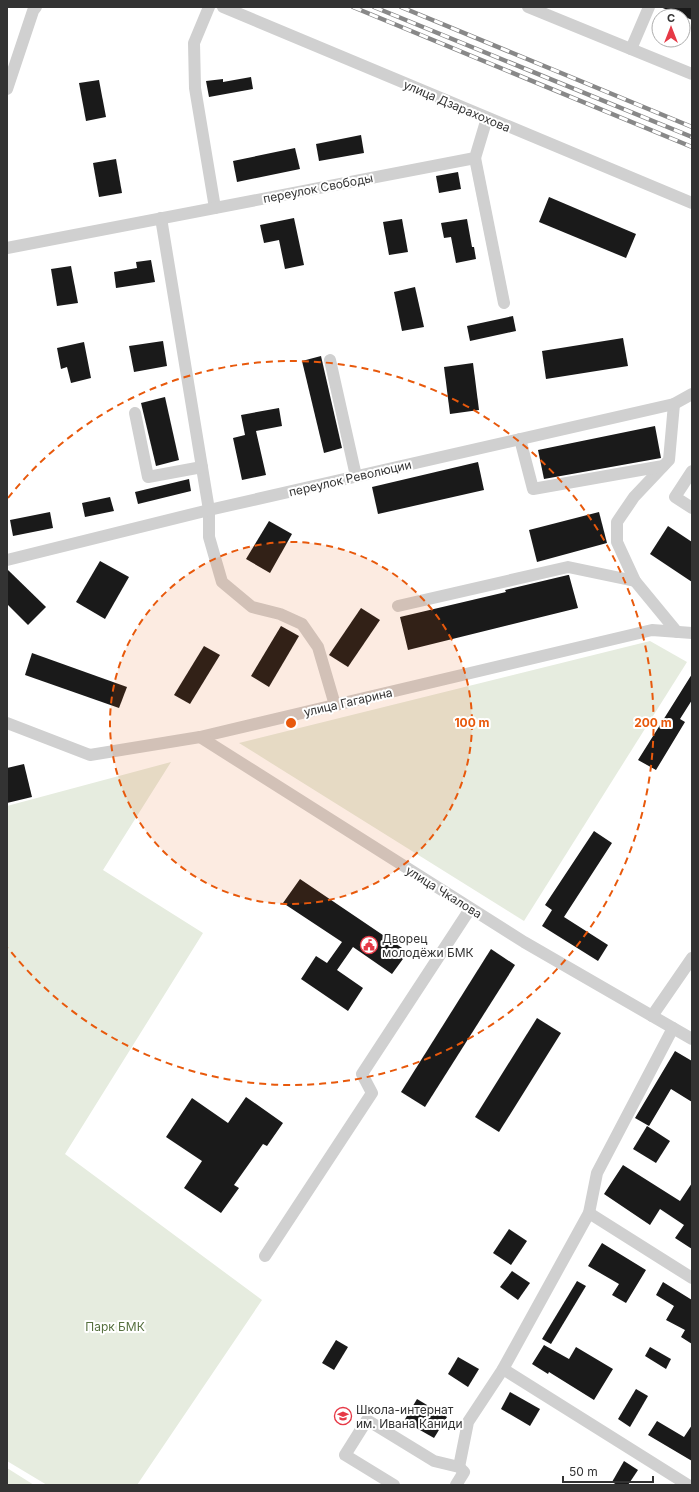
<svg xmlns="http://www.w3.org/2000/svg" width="699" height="1492" viewBox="0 0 699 1492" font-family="Inter,sans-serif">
	<rect width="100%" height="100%" fill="#fff"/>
	<g fill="#e6ecdf">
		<path d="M650,641L687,662L524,921L239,743Z"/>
		<path d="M171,762L103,870L203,933L65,1154L262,1300L137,1485H47L7,1461V806Z"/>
		<path d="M7,1468L34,1485H7Z"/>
	</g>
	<g fill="#1a1a1a">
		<path d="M660,7H692V20L683,16Z"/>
		<path d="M251,77L253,89L209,97L206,81L223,79V82Z"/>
		<path d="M99,80L106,117L86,121L79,83Z"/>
		<path d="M361,135L364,153L319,161L316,144Z"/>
		<path d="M295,148L300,169L237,182L233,161Z"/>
		<path d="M116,159L122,193L99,197L93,163Z"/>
		<path d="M458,172L461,189L439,193L436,176Z"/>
		<path d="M549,197L636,234L626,258L539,222Z"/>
		<path d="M294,218L304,265L285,269L279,240L264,243L260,225Z"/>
		<path d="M402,219L408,252L389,255L383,222Z"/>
		<path d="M467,219L472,247H474L476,259L456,263L451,237L444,238L441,223Z"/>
		<path d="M151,260L155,282L116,288L114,272L137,268L136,262Z"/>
		<path d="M71,266L78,303L57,306L51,269Z"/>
		<path d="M415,287L424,327L402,331L394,292Z"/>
		<path d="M513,316L516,331L470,341L467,326Z"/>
		<path d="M623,338L628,366L546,379L542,351Z"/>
		<path d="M163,341L167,366L134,372L129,346Z"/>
		<path d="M84,342L91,378L71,383L67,367L61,369L57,348Z"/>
		<path d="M321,356L342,448L324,453L302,361Z"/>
		<path d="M473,363L479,410L450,414L444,367Z"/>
		<path d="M165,397L179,460L156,466L141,403Z"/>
		<path d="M279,408L282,426L256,431L266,475L242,480L233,438L245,435L241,415Z"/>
		<path d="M655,426L661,458L544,479L538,450Z"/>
		<path d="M478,462L484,490L378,514L372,487Z"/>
		<path d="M189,479L191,491L138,504L135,492Z"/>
		<path d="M110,497L114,511L85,517L82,503Z"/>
		<path d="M50,512L53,528L13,536L10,520Z"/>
		<path d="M599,512L607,543L537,562L529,530Z"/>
		<path d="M269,521L292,534L270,573L246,559Z"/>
		<path d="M668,526L692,542V582L650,554Z"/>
		<path d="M100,561L129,577L105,619L76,602Z"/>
		<path d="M7,569L46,607L28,625L7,604Z"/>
		<path d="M568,575H569L578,608L408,650L400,617L506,592L505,590Z"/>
		<path d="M361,608L380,620L348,667L329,655Z"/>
		<path d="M281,626L299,636L269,687L251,676Z"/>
		<path d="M204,646L220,655L190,704L174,695Z"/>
		<path d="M32,653L127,687L119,708L25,675Z"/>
		<path d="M692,674V700L680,719L685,722L656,770L638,760Z"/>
		<path d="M24,764L32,797L7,803V768Z"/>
		<path d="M594,831L612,843L564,917L608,945L598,961L542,926L552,910L545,905Z"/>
		<path d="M300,879L408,952L392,974L353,947L337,970L363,988L348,1011L301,979L316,956L327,963L342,942L283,903Z"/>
		<path d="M491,949L515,965L425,1107L401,1092Z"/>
		<path d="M537,1018L561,1033L499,1132L475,1117Z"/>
		<path d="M675,1051L692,1061V1102L671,1089L649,1126L635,1118Z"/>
		<path d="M246,1097L283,1123L267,1146L263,1144L234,1185L239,1188L221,1213L184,1188L202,1161L166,1137L192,1098L228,1123Z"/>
		<path d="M647,1126L670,1141L656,1163L633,1149Z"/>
		<path d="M623,1165L680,1201L692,1183V1249L675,1238L684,1225L660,1209L650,1225L604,1194Z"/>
		<path d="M509,1229L527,1241L511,1265L493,1253Z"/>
		<path d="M602,1243L646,1270L626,1303L612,1295L619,1284L588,1266Z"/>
		<path d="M512,1271L530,1283L518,1300L500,1287Z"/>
		<path d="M577,1281L586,1286L551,1344L542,1339Z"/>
		<path d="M663,1282L692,1300V1344L681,1337L685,1330L666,1320L674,1306L656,1295Z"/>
		<path d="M336,1340L348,1347L334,1370L322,1363Z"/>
		<path d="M544,1345L569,1359L576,1347L613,1369L594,1400L549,1372L548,1374L532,1364Z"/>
		<path d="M650,1347L671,1359L666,1369L645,1356Z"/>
		<path d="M458,1357L479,1369L468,1387L448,1374Z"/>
		<path d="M636,1389L648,1396L630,1427L618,1419Z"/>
		<path d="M510,1392L540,1409L530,1426L501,1409Z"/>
		<path d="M417,1399L447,1417L434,1438L404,1421Z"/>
		<path d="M657,1421L684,1437L692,1425V1461L648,1435Z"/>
		<path d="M624,1461L638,1470L628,1485H617L612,1482Z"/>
	</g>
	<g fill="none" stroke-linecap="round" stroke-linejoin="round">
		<g stroke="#d0d0d0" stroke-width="12">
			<path d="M209,7L194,43L195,88L215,208"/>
			<path d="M223,7L692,203"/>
			<path d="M528,7L692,74"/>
			<path d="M631,49L649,7"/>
			<path d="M7,89L33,11L36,7"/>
			<path d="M475,158L504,303"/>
			<path d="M161,218L209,510V537L222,582L252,607L280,614L302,624L318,647L335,705"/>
			<path d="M7,248L475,158L487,118"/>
			<path d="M330,360L356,476"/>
			<path d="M674,404L669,460L634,497L617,522V542L635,581L677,632"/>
			<path d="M135,413L148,477L202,467"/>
			<path d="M520,439L533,489L663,466"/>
			<path d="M692,471L675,497L692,508"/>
			<path d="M7,560L209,510L674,404L692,394"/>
			<path d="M398,606L568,567L635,581"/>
			<path d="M7,723L90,755L200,737L652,630L692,633"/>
			<path d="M200,737L524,942L692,1039"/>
			<path d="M652,1016L692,958"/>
			<path d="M589,1213L692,1278"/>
			<path d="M265,1256L372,1093L362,1074L470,909"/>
			<path d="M503,1369L688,1485"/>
			<path d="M459,1467L468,1422L503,1369L589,1213L597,1173L673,1028"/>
			<path d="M394,1485L345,1455L367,1420L434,1461L459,1467L464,1472L456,1485"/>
		</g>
		<g stroke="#888" stroke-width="4.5">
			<g id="rail">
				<path d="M353,7L692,147"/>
				<path d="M374,7L692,137"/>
				<path d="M401,7L692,127"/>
			</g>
		</g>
		<use href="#rail" stroke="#fff" stroke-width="3" stroke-dasharray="9" stroke-linecap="butt"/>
	</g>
	<circle cx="291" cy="723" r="181" fill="#e8590c" fill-opacity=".12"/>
	<g fill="none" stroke="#e8590c" stroke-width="2" stroke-dasharray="7 5">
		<circle cx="291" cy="723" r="181"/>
		<path d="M8 498A362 362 0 1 1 8 948"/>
	</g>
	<defs>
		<g id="civic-ring" transform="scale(0.9)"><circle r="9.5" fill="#fff" stroke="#e63946" stroke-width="1.5"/><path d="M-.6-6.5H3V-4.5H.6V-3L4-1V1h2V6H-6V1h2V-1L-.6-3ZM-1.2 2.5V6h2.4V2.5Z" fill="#e63946"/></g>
		<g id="school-ring" transform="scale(0.9)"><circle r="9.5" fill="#fff" stroke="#e63946" stroke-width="1.5"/><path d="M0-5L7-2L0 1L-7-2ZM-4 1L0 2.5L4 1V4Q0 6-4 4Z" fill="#e63946"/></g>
	</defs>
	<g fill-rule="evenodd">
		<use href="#civic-ring" x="369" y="945"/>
		<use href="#school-ring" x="343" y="1416"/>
	</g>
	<g text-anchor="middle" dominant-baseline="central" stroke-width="4" stroke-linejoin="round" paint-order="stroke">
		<g font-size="12" fill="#333" stroke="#fff">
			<text transform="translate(457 106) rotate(23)">улица Дзарахохова</text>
			<text transform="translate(318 188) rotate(-11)">переулок Свободы</text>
			<text transform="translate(350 478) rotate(-13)">переулок Революции</text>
			<text transform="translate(348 702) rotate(-13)">улица Гагарина</text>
			<text transform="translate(444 892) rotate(32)">улица Чкалова</text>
		</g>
		<g font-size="12" fill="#333" stroke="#fff" text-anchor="start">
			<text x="382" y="938">Дворец<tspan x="382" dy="14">молодёжи БМК</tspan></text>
			<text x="356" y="1409">Школа-интернат<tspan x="356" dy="14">им. Ивана Каниди</tspan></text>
		</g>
		<g font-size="12" fill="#56703f" stroke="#fff">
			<text x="115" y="1326">Парк БМК</text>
		</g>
	</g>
	<circle cx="291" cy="723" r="6" fill="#e8590c" stroke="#fff" stroke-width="2"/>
	<g font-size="12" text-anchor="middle" font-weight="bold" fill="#e8590c" stroke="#fff" stroke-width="4" stroke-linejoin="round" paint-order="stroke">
		<text x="472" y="727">100 m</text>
		<text x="653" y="727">200 m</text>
	</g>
	<rect width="699" height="1492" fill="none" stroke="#333333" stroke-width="16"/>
	<g transform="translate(671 28)"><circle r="19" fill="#ffffff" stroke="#adadad"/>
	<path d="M0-3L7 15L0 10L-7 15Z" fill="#e63946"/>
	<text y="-6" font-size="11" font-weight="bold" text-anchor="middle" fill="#333333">С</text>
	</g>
	<path d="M563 1476v6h90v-6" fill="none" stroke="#333333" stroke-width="2"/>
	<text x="569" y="1476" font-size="12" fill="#333333" stroke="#ffffff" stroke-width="3" paint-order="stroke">50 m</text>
</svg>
